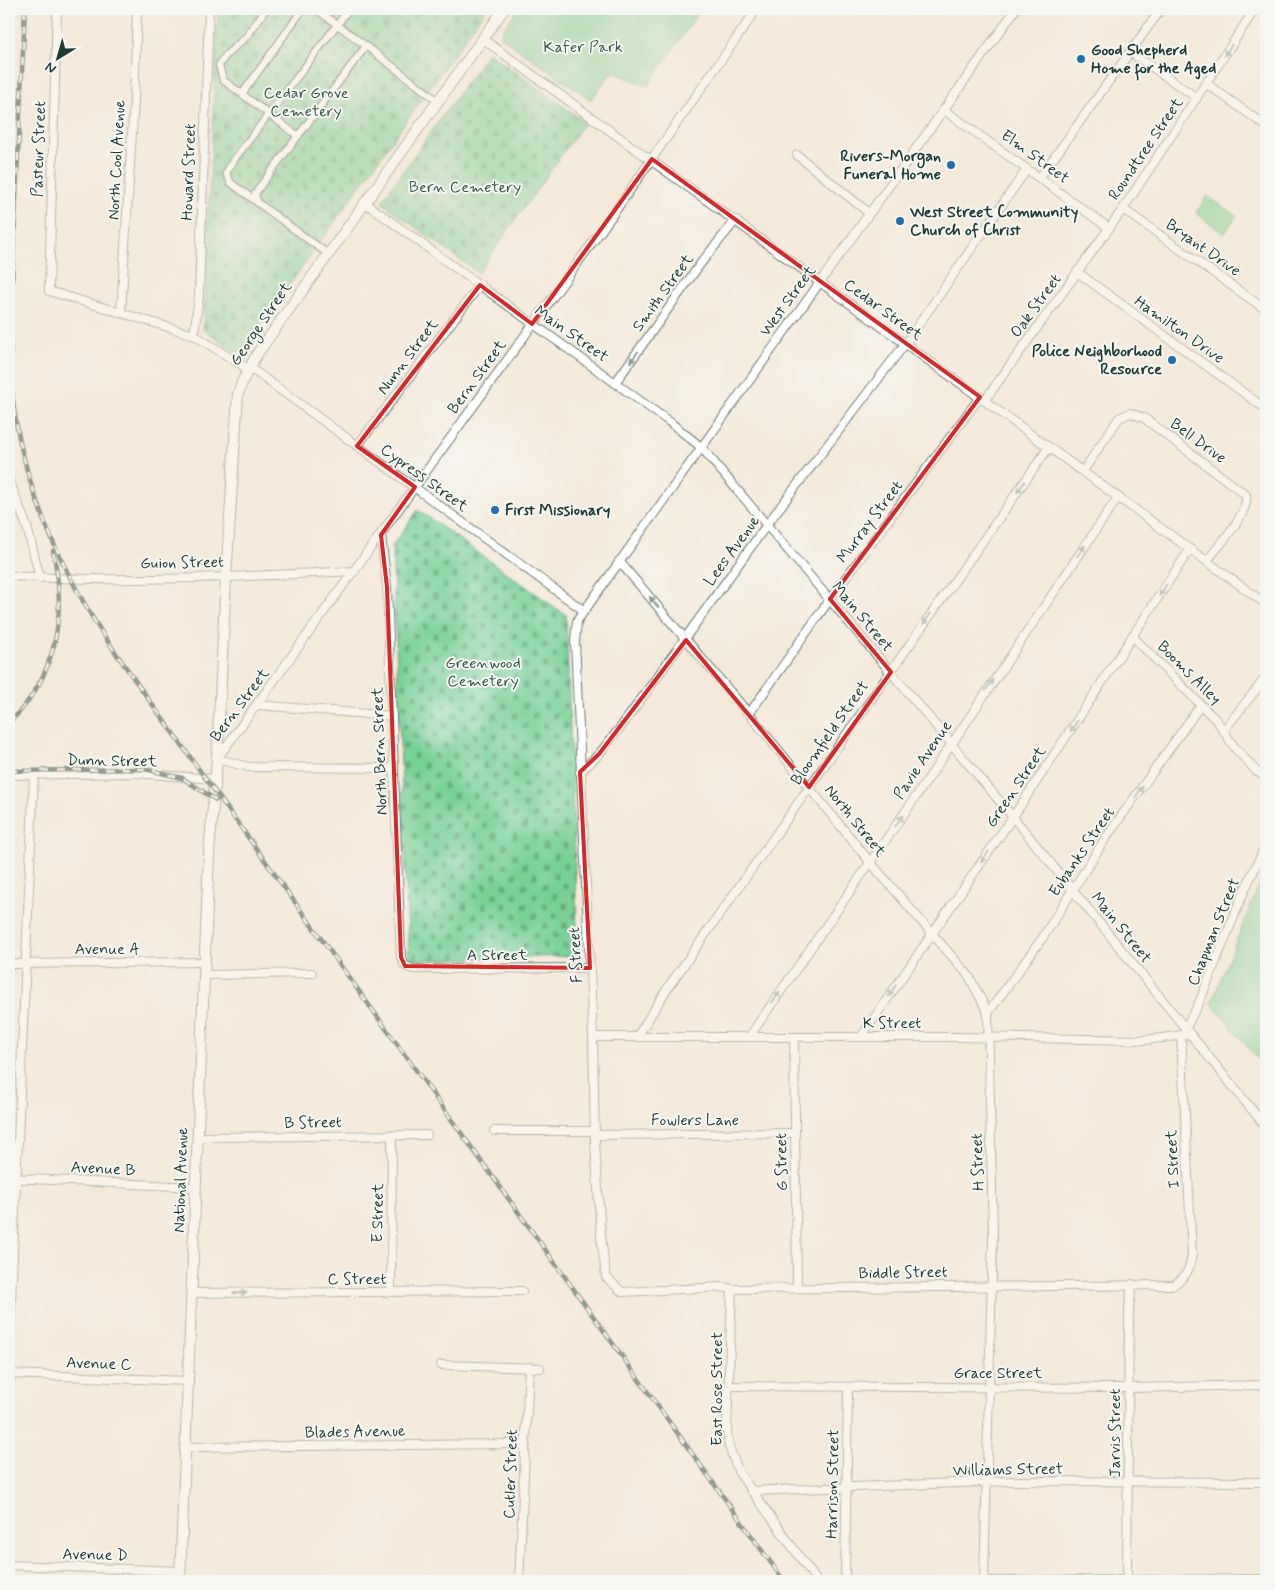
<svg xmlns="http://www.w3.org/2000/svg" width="1275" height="1590" viewBox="0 0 1275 1590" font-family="Mynerve,sans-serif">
	<defs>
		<pattern id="cemetery-stones" width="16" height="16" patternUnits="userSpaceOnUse" patternTransform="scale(1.25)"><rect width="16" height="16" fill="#77d096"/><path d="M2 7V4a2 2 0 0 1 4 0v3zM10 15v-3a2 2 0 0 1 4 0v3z" fill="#61aa7b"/></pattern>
	</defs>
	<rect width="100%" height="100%" fill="#f6f6f2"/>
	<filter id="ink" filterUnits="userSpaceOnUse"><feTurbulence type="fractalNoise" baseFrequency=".02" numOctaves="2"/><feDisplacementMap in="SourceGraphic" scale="10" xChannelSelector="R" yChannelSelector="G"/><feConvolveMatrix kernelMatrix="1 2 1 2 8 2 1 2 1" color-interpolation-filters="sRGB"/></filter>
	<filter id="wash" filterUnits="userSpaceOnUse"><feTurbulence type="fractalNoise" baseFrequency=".0096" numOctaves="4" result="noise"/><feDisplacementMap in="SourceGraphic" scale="20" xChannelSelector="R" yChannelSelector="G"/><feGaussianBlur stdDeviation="1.12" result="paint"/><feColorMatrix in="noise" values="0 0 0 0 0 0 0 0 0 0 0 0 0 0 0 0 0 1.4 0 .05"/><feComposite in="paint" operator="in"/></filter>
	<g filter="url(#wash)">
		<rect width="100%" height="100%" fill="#f4ead9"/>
		<g fill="#77d096" stroke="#4b8665">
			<path d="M518,9H701L648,86L612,72L591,100L501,37L502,30Z"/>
			<path d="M1207,196L1237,216L1224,234L1196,213Z"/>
			<path d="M1266,868V1069L1211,1003Z"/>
		</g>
		<g fill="url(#cemetery-stones)" stroke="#4b8665">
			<path d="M218,9H486L244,349L237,353L203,329Z"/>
			<path d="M488,52L585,122L478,273L381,202Z"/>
			<path d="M418,510L566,615L578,956L409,960L392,546Z"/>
		</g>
	</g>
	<g filter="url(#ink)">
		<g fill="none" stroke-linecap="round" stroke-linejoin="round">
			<g stroke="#6a7a6e" stroke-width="9">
				<g id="pedestrian">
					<path d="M266,9L247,36L226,55L219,65L223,80L298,136"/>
					<path d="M316,9L366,46"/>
					<path d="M242,94L303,9"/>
					<path d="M257,202L231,183L226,173L233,161L349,9"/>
					<path d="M328,254L258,203L255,194L261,185L366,46L438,101"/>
				</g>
			</g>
			<g stroke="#6a7a6e" stroke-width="10">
				<g id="minor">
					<path d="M57,9L49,291L194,335L248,369"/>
					<path d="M1016,9L577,621L575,641L593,1037L595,1142L601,1236L606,1277L622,1292L722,1287L732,1289L1173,1285C1187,1277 1190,1269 1192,1254L1181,1035"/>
					<path d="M483,39L1266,604"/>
					<path d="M1130,52L1197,98"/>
					<path d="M1207,84L1266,126"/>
					<path d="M944,110L1109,228"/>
					<path d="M797,155L869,213"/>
					<path d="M1040,177L1161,9"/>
					<path d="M364,202L671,423L701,447L1013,817L1266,1127"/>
					<path d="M1123,209L1266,310"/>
					<path d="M1077,272L1266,409"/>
					<path d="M121,312L134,100L137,9"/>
					<path d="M194,335L199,295L209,9"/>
					<path d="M249,367L583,610"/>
					<path d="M615,383L701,263L736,220"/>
					<path d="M985,400L1123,209L1255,9"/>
					<path d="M357,446L480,285"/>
					<path d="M1083,471L1119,418L1130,413L1144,418L1246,495C1250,513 1218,546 1207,561"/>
					<path d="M9,480L27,527L40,578"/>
					<path d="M381,535L387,587L401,957L405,966L413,969L590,968"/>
					<path d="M619,561L749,714L870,862L969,976L988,1013L993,1235L984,1581"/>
					<path d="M9,576C123,583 240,577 355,571"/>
					<path d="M1132,636L1217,721L1235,748L1256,771L1266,777"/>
					<path d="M258,705L392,716"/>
					<path d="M749,714L830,599L980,397"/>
					<path d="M1224,730L1266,677"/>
					<path d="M393,768L249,767L217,759L611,217L757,9"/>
					<path d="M580,772L599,754L621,727L771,519L905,344L1027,169"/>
					<path d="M9,775L133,773L214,779"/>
					<path d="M9,964L205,962"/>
					<path d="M205,975L312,973"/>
					<path d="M988,1013L1043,937L1105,839L1200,706"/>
					<path d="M1185,1029L1199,1003L1245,889L1266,845"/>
					<path d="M593,1037H956L1145,1040L1185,1035"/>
					<path d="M637,1037L667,989L1049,447"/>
					<path d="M749,1037L926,782L1118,497"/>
					<path d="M794,1037L797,1287"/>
					<path d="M861,1037L1021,805L1190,549"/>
					<path d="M494,1131H595"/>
					<path d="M595,1135L795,1133"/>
					<path d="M198,1137L427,1135"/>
					<path d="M9,1178L196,1187"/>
					<path d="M732,1289L727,1430L729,1447L739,1473L817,1581"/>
					<path d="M391,1292L392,1135"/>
					<path d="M191,1293L522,1291"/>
					<path d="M441,1365L540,1368"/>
					<path d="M9,1374L188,1381"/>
					<path d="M729,1386L1130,1388L1266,1385"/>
					<path d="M9,1395L11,1301L34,774"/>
					<path d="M185,1447L526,1444"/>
					<path d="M751,1491L1010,1481L1266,1482"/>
					<path d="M9,1565L180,1571"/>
					<path d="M519,1581L529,1367"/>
					<path d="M845,1581L848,1387"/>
					<path d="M981,1581L1266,1579"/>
					<path d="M1127,1581L1129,1308L1132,1284"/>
				</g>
			</g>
			<g stroke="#6a7a6e" stroke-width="12">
				<path id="tertiary" d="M180,1581L209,854L217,759L226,577L238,394L243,380L257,354L504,9"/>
			</g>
			<use href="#pedestrian" stroke="#fff" stroke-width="6"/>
			<use href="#minor" stroke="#fff" stroke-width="8"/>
			<use href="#tertiary" stroke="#fff" stroke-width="10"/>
			<g stroke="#1f3d34" stroke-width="4.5">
				<g id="rail">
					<path d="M25,9L10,325C11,359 10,393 17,427C29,494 59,562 94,620C106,640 121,660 134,679L784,1581"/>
					<path d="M9,182L12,129"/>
					<path d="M9,723C57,676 67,615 53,551"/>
					<path d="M9,771L145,769L182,778L216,800"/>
				</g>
			</g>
			<use href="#rail" stroke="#f6f6f2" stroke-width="2.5" stroke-dasharray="8" stroke-linecap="butt"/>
		</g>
		<defs><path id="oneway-solid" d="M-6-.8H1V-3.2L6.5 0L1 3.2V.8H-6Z" transform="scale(1.25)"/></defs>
		<g fill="#8f9e9a">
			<use href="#oneway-solid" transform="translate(1228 50) rotate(123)"/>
			<use href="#oneway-solid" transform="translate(634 357) rotate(126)"/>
			<use href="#oneway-solid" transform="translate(1021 487) rotate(125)"/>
			<use href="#oneway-solid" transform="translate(1081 551) rotate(-55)"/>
			<use href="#oneway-solid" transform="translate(1163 590) rotate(123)"/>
			<use href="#oneway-solid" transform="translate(654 602) rotate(-130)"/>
			<use href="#oneway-solid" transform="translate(927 619) rotate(124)"/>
			<use href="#oneway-solid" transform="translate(657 679) rotate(126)"/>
			<use href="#oneway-solid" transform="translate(989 685) rotate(-56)"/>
			<use href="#oneway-solid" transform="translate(1074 726) rotate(123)"/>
			<use href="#oneway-solid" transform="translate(1139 792) rotate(-55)"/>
			<use href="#oneway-solid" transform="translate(899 821) rotate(-55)"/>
			<use href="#oneway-solid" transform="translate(985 857) rotate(124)"/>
			<use href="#oneway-solid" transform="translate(892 991) rotate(124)"/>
			<use href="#oneway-solid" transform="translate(776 997) rotate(-56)"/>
			<use href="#oneway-solid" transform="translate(240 1293) rotate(-1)"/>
		</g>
	</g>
	<path d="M0 0H1275V1590H0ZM652,159L980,397L830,599L891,672L809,787L686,640L599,754L580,772L590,968L405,966L401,957L387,587L381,535L415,487L357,446L480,285L532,324Z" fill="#f4ead9" fill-opacity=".55" fill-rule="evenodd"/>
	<path fill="none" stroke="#d62828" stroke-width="4" stroke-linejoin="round" d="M652,159L980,397L830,599L891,672L809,787L686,640L599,754L580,772L590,968L405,966L401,957L387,587L381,535L415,487L357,446L480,285L532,324Z"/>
	<g fill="#1f6fb2" stroke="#f6f6f2" stroke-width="2">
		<circle cx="1081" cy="59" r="5"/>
		<circle cx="951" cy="165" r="5"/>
		<circle cx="900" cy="221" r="5"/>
		<circle cx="1172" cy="360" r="5"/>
		<circle cx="495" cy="510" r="5"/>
	</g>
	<g text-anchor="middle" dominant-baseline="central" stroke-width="4" stroke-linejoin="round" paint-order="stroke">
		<g font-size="16" fill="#315a48" stroke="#f6f6f2">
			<text x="583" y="47">Kafer Park</text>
			<text x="306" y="93">Cedar Grove<tspan x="306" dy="18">Cemetery</tspan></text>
			<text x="465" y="187">Bern Cemetery</text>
			<text x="483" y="663">Greenwood<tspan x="483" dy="18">Cemetery</tspan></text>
		</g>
		<g font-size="16" font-weight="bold" fill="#1f3d34" stroke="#f6f6f2" text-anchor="start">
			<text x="1091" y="50">Good Shepherd<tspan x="1091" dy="18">Home for the Aged</tspan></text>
			<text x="941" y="156" text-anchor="end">Rivers-Morgan<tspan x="941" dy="18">Funeral Home</tspan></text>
			<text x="910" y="212">West Street Community<tspan x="910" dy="18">Church of Christ</tspan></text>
			<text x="1162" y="351" text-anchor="end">Police Neighborhood<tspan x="1162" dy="18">Resource</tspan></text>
			<text x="505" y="510">First Missionary</text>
		</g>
		<g font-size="16" fill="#1f3d34" stroke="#f6f6f2">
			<text transform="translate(39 149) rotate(-88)">Pasteur Street</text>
			<text transform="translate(1146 149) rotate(-56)">Roundtree Street</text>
			<text transform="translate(1035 157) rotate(36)">Elm Street</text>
			<text transform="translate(117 160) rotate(-87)">North Cool Avenue</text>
			<text transform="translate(189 172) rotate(-88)">Howard Street</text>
			<text transform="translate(1203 248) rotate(35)">Bryant Drive</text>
			<text transform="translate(663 293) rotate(-54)">Smith Street</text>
			<text transform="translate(788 301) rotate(-54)">West Street</text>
			<text transform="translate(1036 306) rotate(-54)">Oak Street</text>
			<text transform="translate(883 310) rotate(36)">Cedar Street</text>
			<text transform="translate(261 324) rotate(-56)">George Street</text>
			<text transform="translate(1179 330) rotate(35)">Hamilton Drive</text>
			<text transform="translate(571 334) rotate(35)">Main Street</text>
			<text transform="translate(408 357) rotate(-53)">Nunn Street</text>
			<text transform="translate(477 377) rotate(-54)">Bern Street</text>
			<text transform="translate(1198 441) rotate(36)">Bell Drive</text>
			<text transform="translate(424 478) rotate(36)">Cypress Street</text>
			<text transform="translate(870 522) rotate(-53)">Murray Street</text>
			<text transform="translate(732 551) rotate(-54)">Lees Avenue</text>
			<text transform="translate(182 563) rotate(-1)">Guion Street</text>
			<text transform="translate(862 617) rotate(50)">Main Street</text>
			<text transform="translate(1189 673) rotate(45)">Booms Alley</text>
			<text transform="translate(240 705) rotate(-53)">Bern Street</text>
			<text transform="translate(830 733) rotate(-55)">Bloomfield Street</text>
			<text transform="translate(380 751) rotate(-92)">North Bern Street</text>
			<text transform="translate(923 760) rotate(-56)">Pavie Avenue</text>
			<text transform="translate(112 761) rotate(1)">Dunn Street</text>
			<text transform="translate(1016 787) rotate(-56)">Green Street</text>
			<text transform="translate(855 821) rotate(51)">North Street</text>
			<text transform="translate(1082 852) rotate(-56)">Eubanks Street</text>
			<text transform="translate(1121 928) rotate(51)">Main Street</text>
			<text transform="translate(1214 932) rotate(-68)">Chapman Street</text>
			<text x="107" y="949">Avenue A</text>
			<text x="497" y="955">A Street</text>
			<text transform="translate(576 955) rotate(-93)">F Street</text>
			<text x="892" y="1023">K Street</text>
			<text x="695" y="1120">Fowlers Lane</text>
			<text transform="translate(313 1123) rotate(-1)">B Street</text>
			<text transform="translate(1173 1159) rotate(-93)">I Street</text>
			<text transform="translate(782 1162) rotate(-91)">G Street</text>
			<text transform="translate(978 1162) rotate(-92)">H Street</text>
			<text transform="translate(103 1169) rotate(3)">Avenue B</text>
			<text transform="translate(181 1180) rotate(-88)">National Avenue</text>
			<text transform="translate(378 1213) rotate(-89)">E Street</text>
			<text transform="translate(903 1273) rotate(-1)">Biddle Street</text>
			<text x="357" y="1279">C Street</text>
			<text transform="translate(99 1364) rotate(2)">Avenue C</text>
			<text x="998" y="1373">Grace Street</text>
			<text transform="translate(717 1389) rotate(-90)">East Rose Street</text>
			<text transform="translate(355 1432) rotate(-1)">Blades Avenue</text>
			<text transform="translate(1115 1433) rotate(-90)">Jarvis Street</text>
			<text transform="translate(1008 1470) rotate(-1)">Williams Street</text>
			<text transform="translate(511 1474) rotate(-88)">Cutler Street</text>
			<text transform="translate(833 1484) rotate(-89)">Harrison Street</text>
			<text transform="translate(95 1555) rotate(1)">Avenue D</text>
		</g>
	</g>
	<rect width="1275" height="1590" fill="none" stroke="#f6f6f2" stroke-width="30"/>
	<g transform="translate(58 58) rotate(217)" stroke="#f6f6f2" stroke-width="4" paint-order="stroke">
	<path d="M0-4L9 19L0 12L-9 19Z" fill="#1f3d34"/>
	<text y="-8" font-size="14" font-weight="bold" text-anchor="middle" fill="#1f3d34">N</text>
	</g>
</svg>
